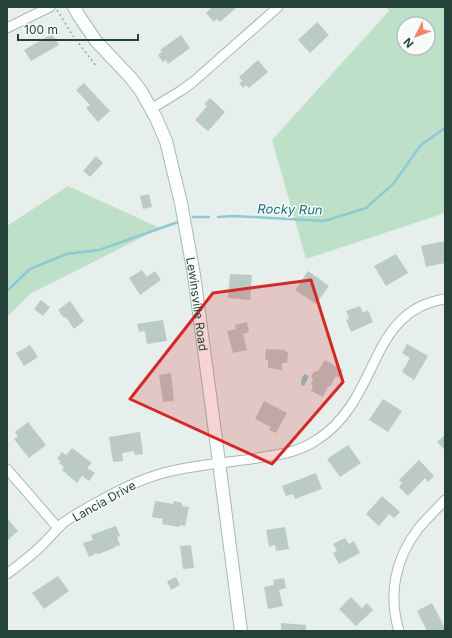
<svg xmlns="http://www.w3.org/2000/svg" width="452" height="638" viewBox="0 0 452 638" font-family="Inter,sans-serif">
	<rect width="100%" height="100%" fill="#e6efeb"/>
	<g fill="#bfe0c8" fill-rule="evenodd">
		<path d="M386,7H445V213L306,259L272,140L389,11ZM404,24H428V48H404Z"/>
		<path d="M68,186L160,228L30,294L7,317V226Z"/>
	</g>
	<path fill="#8ec9d4" d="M305,374L309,376L304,386L301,385C302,380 300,378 305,374Z"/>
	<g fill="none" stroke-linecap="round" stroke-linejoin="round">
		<g stroke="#8ec9d4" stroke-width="2.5">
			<path d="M193,217H209"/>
			<path d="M218,217L235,216L324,221L366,208L393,184L421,145L445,128"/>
			<path d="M7,291L30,269L66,254L99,250L178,222"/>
		</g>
	</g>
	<g fill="#bbcac4">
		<path d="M212,7H237L220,22L217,19L214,22L206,13Z"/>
		<path d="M317,22L329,35L310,53L298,40Z"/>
		<path d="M52,34L59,45L31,61L24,50Z"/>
		<path d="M181,35L190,48L168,64L166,60L163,62L158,55L162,52L160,50Z"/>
		<path d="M258,60L268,72L249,88L246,85L243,88L239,83L242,81L239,77Z"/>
		<path d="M84,83L110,111L98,122L86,108L90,105L76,90Z"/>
		<path d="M210,98L225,112L208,131L195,120L207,106L204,104Z"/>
		<path d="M96,156L103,163L90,177L83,171Z"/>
		<path d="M149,194L152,207L143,209L140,196Z"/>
		<path d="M445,241V263L426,267L421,246Z"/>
		<path d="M396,254L408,273L386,286L374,266Z"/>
		<path d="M142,270L147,277L155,271L161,280L140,295L129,278Z"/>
		<path d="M308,271L329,286L316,304L295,290Z"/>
		<path d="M230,274L252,275L250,300L228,298Z"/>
		<path d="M41,300L50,307L43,316L34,309Z"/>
		<path d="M70,301L84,321L74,329L66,317L64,318L58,310Z"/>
		<path d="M360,306L363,313L368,310L373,322L351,332L346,320L349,319L346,311Z"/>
		<path d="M163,320L167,341L147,344L145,331L139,332L137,324Z"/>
		<path d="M247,322L249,332L243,334L247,350L233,353L227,331L236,329L235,325Z"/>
		<path d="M407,344L428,356L414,380L402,372L410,358L402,353Z"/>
		<path d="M30,345L38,357L24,366L16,353Z"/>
		<path d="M266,349L275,350V349L285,350V351L288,352L287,363H282V370L268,368V360H265Z"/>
		<path d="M325,360L343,370L338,378L336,376L330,387L328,386L323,397L311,391L313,386L311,384L313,380L311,376L314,372L318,371Z"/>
		<path d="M171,373L174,401L163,402L159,375Z"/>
		<path d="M383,399L402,411L388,432L369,420Z"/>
		<path d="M264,401L287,413L276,433L269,430L271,427L255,419Z"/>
		<path d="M28,422L46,445L29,458L14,439L18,436L15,432Z"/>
		<path d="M140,432L143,454L135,455L134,451L122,453L123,461L113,462L109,437Z"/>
		<path d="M445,435V450L437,442Z"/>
		<path d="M348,445L361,463L340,477L327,459Z"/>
		<path d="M72,448L92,463L87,468L95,473L89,481L82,476L77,483L62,470L64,467L59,463L61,461L57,459L62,452L66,455Z"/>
		<path d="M419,460L434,476L428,482L425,478L408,496L399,487L402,483L399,480Z"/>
		<path d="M316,473L322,489L295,499L293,494L286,496L282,486Z"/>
		<path d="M382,496L400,512L394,518L389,514L379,526L366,514Z"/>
		<path d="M155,501L173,504L174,501L182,503V506L189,507L185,526L180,525L179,527L162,524L163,519L152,517Z"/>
		<path d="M7,518L18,531L7,541Z"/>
		<path d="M116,526L120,536L117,537L120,545L114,547V548L101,553L98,554L97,553L89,557L83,543L93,540L91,535Z"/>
		<path d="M285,527L289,549L276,551L275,545L269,547L266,530Z"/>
		<path d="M345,538L349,544L354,541L360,553L339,564L333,553L337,551L333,544Z"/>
		<path d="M191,545L194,568L183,569L180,546Z"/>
		<path d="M58,576L69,591L44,609L32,593Z"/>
		<path d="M176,577L180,585L171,590L167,581Z"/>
		<path d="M284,578L286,588L279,590L283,606L268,609L264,587L274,585L273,580Z"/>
		<path d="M351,597L362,608L367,603L373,610L356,626L339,609Z"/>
		<path d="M432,603L445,628V631H427L417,611Z"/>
		<path d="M281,623L306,625V631H281Z"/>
	</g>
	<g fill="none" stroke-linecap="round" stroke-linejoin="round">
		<g stroke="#a8b8b2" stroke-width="11">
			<g id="street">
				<path d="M7,28L50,7"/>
				<path d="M151,109L182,90L193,82L278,7"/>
				<path d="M7,469L58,528"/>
				<path d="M7,574C19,565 31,556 42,545C49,538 56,530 63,523C73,516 83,510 94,504C115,492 136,481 160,474C193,464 230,463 264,457C284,454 301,451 318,439C331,431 341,420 350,407C379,365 384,308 445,299"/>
				<path d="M399,631C388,595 395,559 418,529C426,519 436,510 445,500"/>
			</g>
		</g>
		<g stroke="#a4bbb3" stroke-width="14">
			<g id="secondary">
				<path id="s1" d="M74,7L79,16L96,41L131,78L141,91L156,118L166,141L181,203L194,275L217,447L241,631"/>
			</g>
		</g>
		<path stroke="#86b3a5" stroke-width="1.5" stroke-dasharray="2 3" stroke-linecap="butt" d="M57,10L73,36L97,67"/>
		<use href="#street" stroke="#fff" stroke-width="9"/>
		<use href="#secondary" stroke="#fff" stroke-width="12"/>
	</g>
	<path fill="#d62828" fill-opacity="0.2" stroke="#d62828" stroke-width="3" stroke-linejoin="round" d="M311,280L343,382L272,464L130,399L213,293Z"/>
	<g text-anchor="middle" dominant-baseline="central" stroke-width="3" stroke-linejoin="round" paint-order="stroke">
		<g font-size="12" fill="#24423a" stroke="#f7fbf9">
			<text stroke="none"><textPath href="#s1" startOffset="330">Lewinsville Road</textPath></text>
			<text transform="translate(104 501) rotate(-29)">Lancia Drive</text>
		</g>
		<g font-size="13" font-style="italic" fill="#1c6f80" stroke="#f7fbf9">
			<text transform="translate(290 209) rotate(1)">Rocky Run</text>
		</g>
	</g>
	<rect width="452" height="638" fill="none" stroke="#24423a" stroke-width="16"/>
	<g transform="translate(416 36) rotate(228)"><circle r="19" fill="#f7fbf9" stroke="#a3b1ad"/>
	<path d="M0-3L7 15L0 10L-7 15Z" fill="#f4845f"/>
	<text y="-6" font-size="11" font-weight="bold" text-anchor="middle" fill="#24423a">N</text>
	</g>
	<path d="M18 34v6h120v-6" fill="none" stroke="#24423a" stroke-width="2"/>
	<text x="24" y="34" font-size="12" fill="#24423a" stroke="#f7fbf9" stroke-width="3" paint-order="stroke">100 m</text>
</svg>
